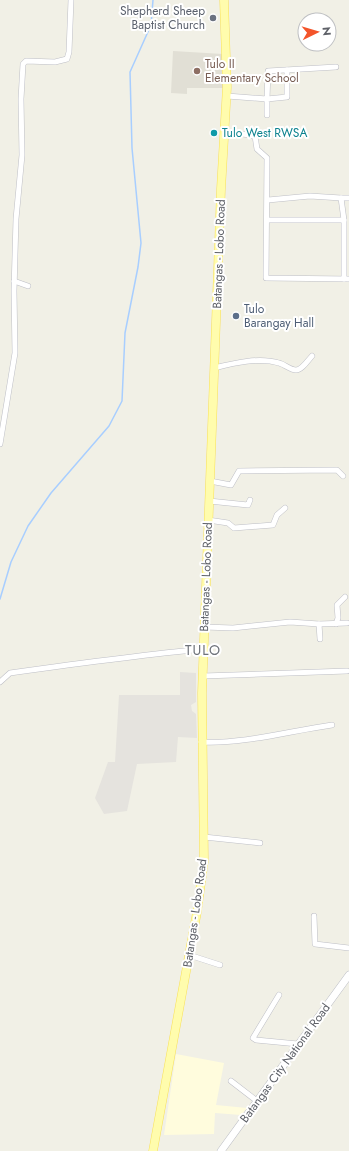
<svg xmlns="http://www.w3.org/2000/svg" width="349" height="1151" viewBox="0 0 349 1151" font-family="Jost,sans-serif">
	<rect width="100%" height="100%" fill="#f1f0e6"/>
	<path fill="#fffcdd" d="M176,1054L224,1063L216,1105L247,1108L241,1115L215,1113L214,1134L164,1135Z"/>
	<path fill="#e5e3de" d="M180,672L196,673V702L191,705L192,711L196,714L197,738L178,737L176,762L137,764L127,811L104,814L95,798L108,762H115L119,695H180Z"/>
	<path fill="#e1dfd5" d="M173,51L223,54V88H187V94L171,93Z"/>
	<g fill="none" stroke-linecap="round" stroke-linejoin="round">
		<path stroke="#a8ceff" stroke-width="1.5" d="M0,599L11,562L28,526L51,493L109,426L122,401L125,333L138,267L141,243L132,148L130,72L151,25L153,0"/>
		<g stroke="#bebfc6" stroke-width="6">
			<g id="street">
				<path d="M227,96L267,99L268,71L336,67"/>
				<path d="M267,115V99L287,97V70"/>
				<path d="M224,131L255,136L257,149L267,158L266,278L349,279"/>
				<path d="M268,200L310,196L341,198"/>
				<path d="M267,220H344"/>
				<path d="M344,279V220L341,198H349"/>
				<path d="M14,281L28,286"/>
				<path d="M214,368C234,363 259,357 279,363C284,364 290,370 296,370C302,370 308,360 312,356"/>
				<path d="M0,444L15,353L14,291L16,219L22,155L21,99L23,64L26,61L55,62L67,59L69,52L71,0"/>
				<path d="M210,481L231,485L239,471L337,470L343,476"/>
				<path d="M209,501L248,505L250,500"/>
				<path d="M208,520L228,523L234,528L273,525L277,515L285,508"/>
				<path d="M319,624L320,639"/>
				<path d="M336,624L338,618L337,605L345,597"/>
				<path d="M204,627L233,628L290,622L319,624L347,623"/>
				<path d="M203,676L347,671"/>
				<path d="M0,682L10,673C74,664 139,655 204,649"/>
				<path d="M201,742C245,744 289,731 332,725"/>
				<path d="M204,837L260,843"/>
				<path d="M314,916L315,944L349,948"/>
				<path d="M189,955L220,965"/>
				<path d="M279,995L253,1038L256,1040L298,1044"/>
				<path d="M231,1081L257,1101"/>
			</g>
		</g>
		<g stroke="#bcbec5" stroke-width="8">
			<path id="secondary" d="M221,1151L349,975"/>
		</g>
		<g stroke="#f9e157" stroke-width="9">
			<path id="primary" d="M153,1151L197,912L204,861L202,693L221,189L227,87L224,0"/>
		</g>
		<use href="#street" stroke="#fff" stroke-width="5"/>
		<use href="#secondary" stroke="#fff" stroke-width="7"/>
		<use href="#primary" stroke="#fffcad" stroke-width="8"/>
	</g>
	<circle fill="#6b7280" stroke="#fff" stroke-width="1.5" cx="213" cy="18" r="4"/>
	<circle fill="#8d6e63" stroke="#fff" stroke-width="1.5" cx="197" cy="71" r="4"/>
	<circle fill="#0f9aa8" stroke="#fff" stroke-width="1.5" cx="214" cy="133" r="4"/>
	<circle fill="#5c6f8a" stroke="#fff" stroke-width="1.5" cx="236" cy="316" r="4"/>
	<g text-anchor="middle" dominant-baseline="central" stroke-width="4" stroke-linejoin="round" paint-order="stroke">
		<g font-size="12" fill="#5b616d" stroke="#fff" text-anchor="end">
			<text x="205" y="11">Shepherd Sheep<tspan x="205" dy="14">Baptist Church</tspan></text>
		</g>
		<g font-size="12" fill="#785e54" stroke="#fff" text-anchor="start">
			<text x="205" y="64">Tulo II<tspan x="205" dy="14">Elementary School</tspan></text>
		</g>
		<g font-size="12" fill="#0d838f" stroke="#fff" text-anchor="start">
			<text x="222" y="133">Tulo West RWSA</text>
		</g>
		<g font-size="12" fill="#5e6168" stroke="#fff">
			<text transform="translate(219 254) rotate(-88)">Batangas - Lobo Road</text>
			<text transform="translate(206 577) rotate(-88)">Batangas - Lobo Road</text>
			<text transform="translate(195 913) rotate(-82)">Batangas - Lobo Road</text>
			<text transform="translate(285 1063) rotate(-54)">Batangas City National Road</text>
		</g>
		<g font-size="12" fill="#4e5e75" stroke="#fff" text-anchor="start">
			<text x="244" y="309">Tulo<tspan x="244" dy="14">Barangay Hall</tspan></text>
		</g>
		<g font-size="14" letter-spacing="1" fill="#6f737a" stroke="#fff">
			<text x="203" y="650">TULO</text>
		</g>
	</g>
	<g transform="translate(317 32) rotate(85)"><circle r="19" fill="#ffffff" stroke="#bfc0c3"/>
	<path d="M0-3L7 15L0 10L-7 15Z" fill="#f3542a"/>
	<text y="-6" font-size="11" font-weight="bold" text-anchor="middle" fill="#5e6168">N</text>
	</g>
</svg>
